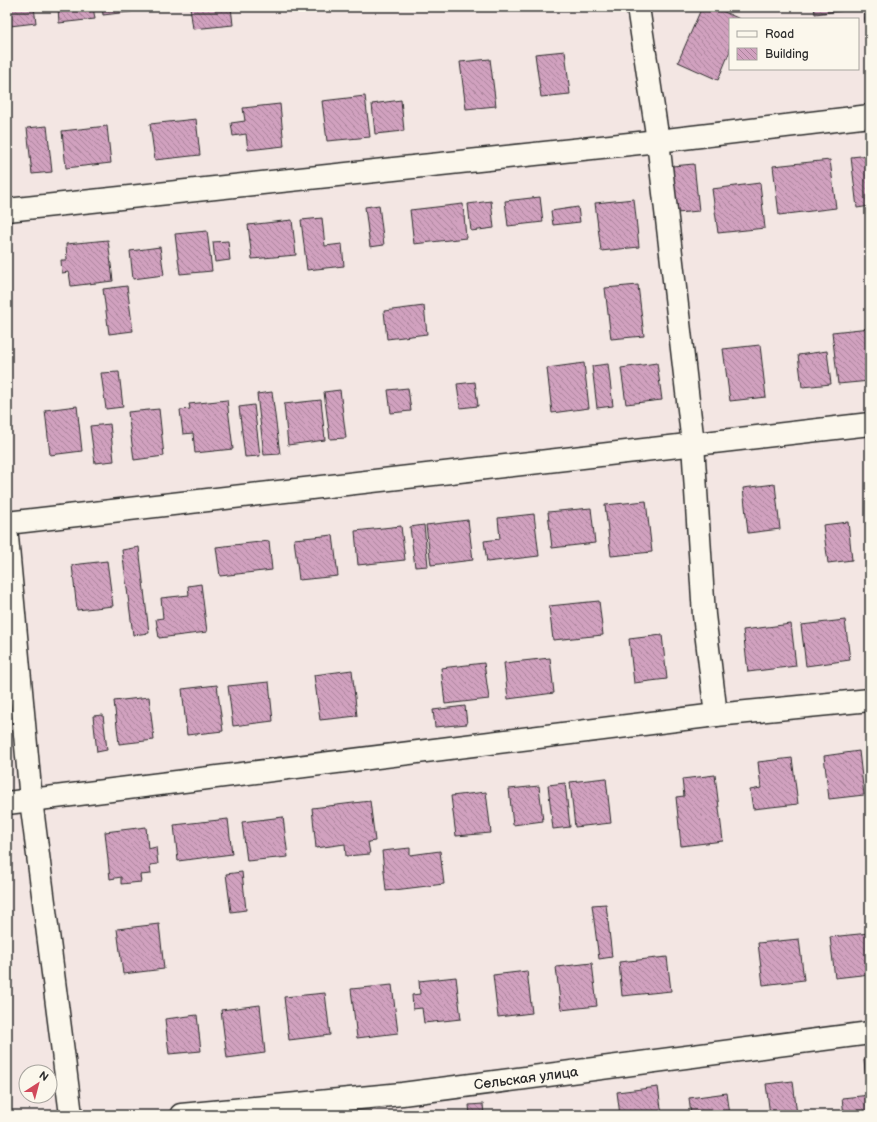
<svg xmlns="http://www.w3.org/2000/svg" width="877" height="1122" viewBox="0 0 877 1122" font-family="'Balsamiq Sans',sans-serif">
	<defs>
		<pattern id="building-back-hatch" width="6" height="6" patternUnits="userSpaceOnUse"><rect width="6" height="6" fill="#d1a1bf"/><path d="M-1 5l2 2M0 0l6 6M5-1l2 2" fill="none" stroke="#aa839b"/></pattern>
	</defs>
	<rect width="100%" height="100%" fill="#f3e6e3"/>
	<filter id="ink" filterUnits="userSpaceOnUse"><feTurbulence type="fractalNoise" baseFrequency=".025" numOctaves="2"/><feDisplacementMap in="SourceGraphic" scale="8" xChannelSelector="R" yChannelSelector="G"/><feConvolveMatrix kernelMatrix="1 2 1 2 8 2 1 2 1" color-interpolation-filters="sRGB"/></filter>
	<g filter="url(#ink)">
		<g fill="url(#building-back-hatch)" stroke="#2b2b2b">
			<path d="M8,7H34L36,23L10,26Z"/>
			<path d="M58,7H93L95,19L59,23Z"/>
			<path d="M102,7H137V11L103,15Z"/>
			<path d="M190,7H231L233,25L193,29Z"/>
			<path d="M702,7H713L740,19H730V51L718,80L678,62Z"/>
			<path d="M814,7H846L847,10L815,14Z"/>
			<path d="M864,14H870V62Z"/>
			<path d="M565,51L570,94L541,97L535,54Z"/>
			<path d="M490,59L496,106L466,109L460,62Z"/>
			<path d="M365,96L370,137L327,141L322,101Z"/>
			<path d="M401,100L404,131L375,134L372,104Z"/>
			<path d="M280,104L284,146L248,150L246,134L233,136L231,123L245,121L243,108Z"/>
			<path d="M196,119L200,155L155,160L150,124Z"/>
			<path d="M47,126L52,172L32,174L27,128Z"/>
			<path d="M107,126L111,163L66,168L62,131Z"/>
			<path d="M870,155V206L857,208L851,157Z"/>
			<path d="M830,160L836,208L779,215L773,166Z"/>
			<path d="M694,164L699,211L677,213L672,166Z"/>
			<path d="M760,183L765,228L718,233L712,189Z"/>
			<path d="M540,197L543,222L508,226L505,201Z"/>
			<path d="M634,199L639,247L601,251L595,203Z"/>
			<path d="M491,201L494,228L471,231L468,204Z"/>
			<path d="M463,204L466,238L414,244L410,210Z"/>
			<path d="M379,205L384,245L370,247L365,207Z"/>
			<path d="M578,207L580,222L553,225L551,211Z"/>
			<path d="M322,218L325,246L342,244L344,266L307,270L301,220Z"/>
			<path d="M292,220L296,255L252,259L248,225Z"/>
			<path d="M207,231L212,271L180,274L175,234Z"/>
			<path d="M108,240L113,281L71,286L69,272L62,273L61,260H67L66,244Z"/>
			<path d="M228,241L230,260L215,262L213,242Z"/>
			<path d="M160,247L164,275L133,279L130,251Z"/>
			<path d="M638,285L644,336L611,339L605,288Z"/>
			<path d="M127,286L133,331L109,334L103,289Z"/>
			<path d="M424,306L427,334L387,339L384,311Z"/>
			<path d="M870,328V381L838,384L832,332Z"/>
			<path d="M760,345L766,397L730,401L723,349Z"/>
			<path d="M827,351L831,384L802,387L798,355Z"/>
			<path d="M584,363L589,408L552,413L547,368Z"/>
			<path d="M657,363L662,400L626,404L621,368Z"/>
			<path d="M608,364L613,406L597,408L592,366Z"/>
			<path d="M119,372L123,407L106,409L101,373Z"/>
			<path d="M475,382L478,406L460,408L457,384Z"/>
			<path d="M408,388L411,411L391,413L388,390Z"/>
			<path d="M340,390L346,438L330,439L324,392Z"/>
			<path d="M272,392L280,454L264,455L257,394Z"/>
			<path d="M227,400L233,449L195,453L193,433L183,434L180,410L190,409L189,404Z"/>
			<path d="M321,400L325,440L288,445L284,404Z"/>
			<path d="M254,405L260,456L245,457L239,407Z"/>
			<path d="M77,406L82,451L50,455L45,410Z"/>
			<path d="M159,409L164,456L134,460L128,412Z"/>
			<path d="M110,424L114,461L95,463L90,426Z"/>
			<path d="M775,484L780,529L748,533L743,488Z"/>
			<path d="M646,501L652,552L611,556L605,505Z"/>
			<path d="M591,508L595,543L552,548L548,512Z"/>
			<path d="M534,514L539,556L487,562L484,541L500,539L498,518Z"/>
			<path d="M468,520L473,560L431,565L426,525Z"/>
			<path d="M848,522L852,560L828,563L823,525Z"/>
			<path d="M424,525L428,566L415,567L410,527Z"/>
			<path d="M401,526L405,560L358,565L355,531Z"/>
			<path d="M333,535L338,576L299,580L294,539Z"/>
			<path d="M269,541L272,570L220,576L216,547Z"/>
			<path d="M139,547L149,633L133,635L122,550Z"/>
			<path d="M107,561L113,606L77,610L72,565Z"/>
			<path d="M201,584L207,632L159,638L156,619L163,618L161,598L189,595L188,586Z"/>
			<path d="M599,601L603,635L553,640L549,606Z"/>
			<path d="M845,620L850,660L806,666L801,625Z"/>
			<path d="M791,624L796,666L748,672L743,630Z"/>
			<path d="M662,635L667,679L634,683L629,639Z"/>
			<path d="M550,658L554,693L508,699L504,663Z"/>
			<path d="M484,663L489,699L445,704L441,668Z"/>
			<path d="M352,670L357,716L320,720L314,675Z"/>
			<path d="M269,682L273,721L233,726L228,686Z"/>
			<path d="M217,685L223,731L187,735L182,689Z"/>
			<path d="M149,697L154,740L119,744L114,701Z"/>
			<path d="M465,706L467,724L435,727L433,710Z"/>
			<path d="M103,715L107,750L97,752L93,716Z"/>
			<path d="M859,751L864,795L829,799L824,756Z"/>
			<path d="M792,758L798,804L753,809L750,790L761,788L758,762Z"/>
			<path d="M715,775L723,841L681,846L676,797L684,796L682,779Z"/>
			<path d="M606,778L611,823L575,827L570,782Z"/>
			<path d="M565,783L570,827L553,829L548,785Z"/>
			<path d="M539,786L543,821L513,825L509,789Z"/>
			<path d="M486,792L491,833L456,836L451,796Z"/>
			<path d="M370,801L375,841L368,842L370,854L346,856L345,844L316,848L312,808Z"/>
			<path d="M283,817L288,857L247,861L242,822Z"/>
			<path d="M228,819L232,854L178,861L174,825Z"/>
			<path d="M146,827L148,849L156,847L158,864L150,865L151,874L140,875L141,882L121,884V877L110,879L105,832Z"/>
			<path d="M410,848V855L440,851L444,884L386,891L382,851Z"/>
			<path d="M242,872L246,910L231,912L226,874Z"/>
			<path d="M606,904L612,957L599,959L592,905Z"/>
			<path d="M159,924L164,969L123,974L117,929Z"/>
			<path d="M869,933L870,974L835,978L830,937Z"/>
			<path d="M799,939L804,980L763,985L758,943Z"/>
			<path d="M667,957L671,991L622,996L619,962Z"/>
			<path d="M592,963L597,1006L561,1010L556,967Z"/>
			<path d="M527,971L532,1013L498,1017L493,975Z"/>
			<path d="M456,977L461,1019L424,1023L422,1008L413,1009L412,995L420,994L419,981Z"/>
			<path d="M392,985L398,1033L357,1038L351,989Z"/>
			<path d="M325,993L330,1035L289,1040L284,997Z"/>
			<path d="M260,1005L265,1053L227,1058L221,1010Z"/>
			<path d="M197,1015L201,1051L169,1054L165,1019Z"/>
			<path d="M870,1059V1083H866L864,1060Z"/>
			<path d="M793,1081L797,1115H770L766,1084Z"/>
			<path d="M658,1087L662,1115H620L617,1092Z"/>
			<path d="M727,1093L730,1115H691L689,1098Z"/>
			<path d="M870,1095V1115H844L842,1098Z"/>
			<path d="M483,1104L484,1115H470L469,1105Z"/>
			<path d="M527,1112V1115H501Z"/>
		</g>
		<g fill="none" stroke-linecap="round" stroke-linejoin="round">
			<g stroke="#2b2b2b" stroke-width="25">
				<g id="minor">
					<path d="M638,7L658,141L693,444L704,615L716,715"/>
					<path d="M7,210L658,141L870,116"/>
					<path d="M7,523L870,424"/>
					<path d="M7,803L716,715L870,700"/>
				</g>
			</g>
			<g stroke="#2b2b2b" stroke-width="25">
				<g id="secondary">
					<path d="M7,537L31,800L71,1115"/>
					<path id="s1" d="M181,1115L402,1094L870,1033"/>
				</g>
			</g>
			<use href="#minor" stroke="#fbf7ec" stroke-width="22"/>
			<use href="#secondary" stroke="#fbf7ec" stroke-width="22"/>
		</g>
	</g>
	<g text-anchor="middle" dominant-baseline="central" stroke-width="3" stroke-linejoin="round" paint-order="stroke">
		<g font-size="14" fill="#2b2b2b" stroke="#fbf7ec">
			<text stroke="none"><textPath href="#s1" startOffset="347">Сельская улица</textPath></text>
		</g>
	</g>
	<rect width="877" height="1122" fill="none" stroke="#fbf7ec" stroke-width="24"/>
	<rect x="12" y="12" width="853" height="1098" fill="none" stroke="#2b2b2b" stroke-width="1.5" filter="url(#ink)"/>
	<rect x="729" y="18" width="130" height="52" fill="#fbf7ec" stroke="#a8a59f"/>
	<rect x="737" y="31" width="20" height="6" fill="#fbf7ec" stroke="#a8a59f"/>
	<text x="765" y="38" font-size="12" fill="#2b2b2b">Road</text>
	<rect x="737" y="48" width="20" height="12" fill="url(#building-back-hatch)" stroke="#a8a59f"/>
	<text x="765" y="58" font-size="12" fill="#2b2b2b">Building</text>
	<g transform="translate(38 1084) rotate(36)"><circle r="19" fill="#fbf7ec" stroke="#a8a59f"/>
	<path d="M0-3L7 15L0 10L-7 15Z" fill="#d1495b"/>
	<text y="-6" font-size="11" font-weight="bold" text-anchor="middle" fill="#2b2b2b">N</text>
	</g>
</svg>
